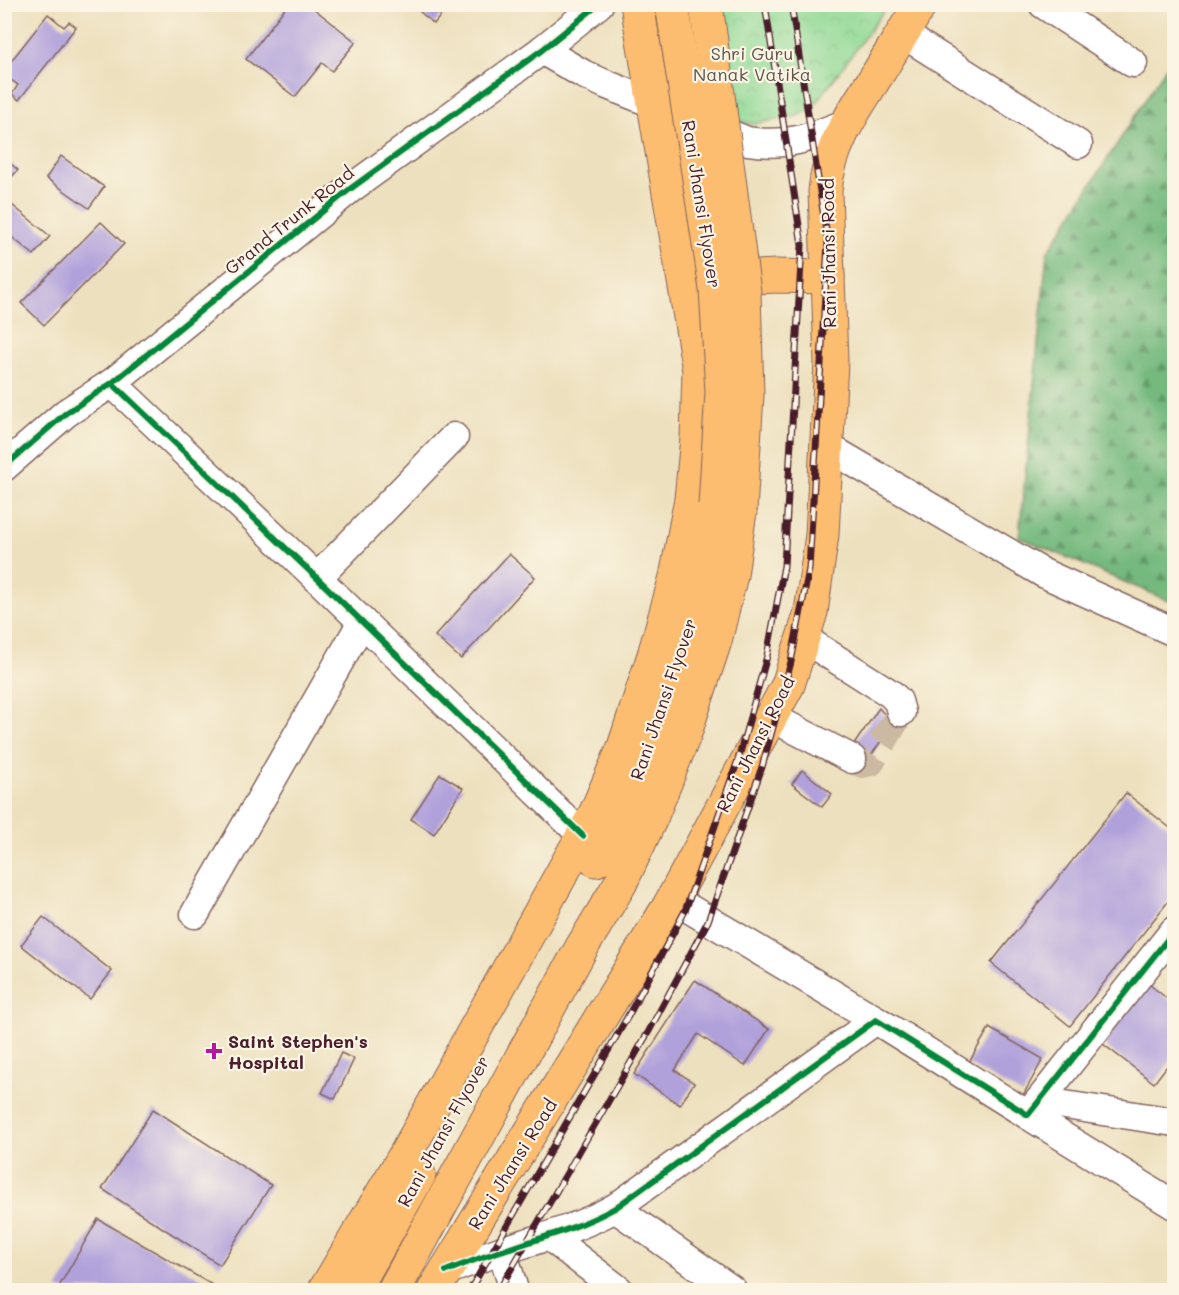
<svg xmlns="http://www.w3.org/2000/svg" width="1179" height="1295" viewBox="0 0 1179 1295" font-family="Mali,sans-serif">
	<defs>
		<pattern id="forest-firs" width="22" height="20" patternUnits="userSpaceOnUse" patternTransform="scale(1.5)"><rect width="22" height="20" fill="#74b97e"/><path d="M5 1l3.5 6h-7zM16 11l3.5 6h-7z" fill="#619667"/></pattern>
		<pattern id="park-crowns" width="20" height="18" patternUnits="userSpaceOnUse" patternTransform="scale(1.5)"><rect width="20" height="18" fill="#90d995"/><path d="M2 6a3 3 0 1 1 6 0M12 15a3 3 0 1 1 6 0" fill="none" stroke="#7eba81"/></pattern>
	</defs>
	<rect width="100%" height="100%" fill="#fcf5e5"/>
	<filter id="ink" filterUnits="userSpaceOnUse"><feTurbulence type="fractalNoise" baseFrequency=".0167" numOctaves="2"/><feDisplacementMap in="SourceGraphic" scale="12" xChannelSelector="R" yChannelSelector="G"/><feConvolveMatrix kernelMatrix="1 2 1 2 8 2 1 2 1" color-interpolation-filters="sRGB"/></filter>
	<filter id="wash" filterUnits="userSpaceOnUse"><feTurbulence type="fractalNoise" baseFrequency=".008" numOctaves="4" result="noise"/><feDisplacementMap in="SourceGraphic" scale="24" xChannelSelector="R" yChannelSelector="G"/><feGaussianBlur stdDeviation="1.35" result="paint"/><feColorMatrix in="noise" values="0 0 0 0 0 0 0 0 0 0 0 0 0 0 0 0 0 1.4 0 .05"/><feComposite in="paint" operator="in"/></filter>
	<g filter="url(#wash)">
		<rect width="100%" height="100%" fill="#ede0be"/>
		<path fill="url(#forest-firs)" stroke="#5f6c54" stroke-width="1.5" d="M1174,55V603L1019,537L1047,253Z"/>
		<path fill="url(#park-crowns)" stroke="#6d7c60" stroke-width="1.5" d="M697,5H888L812,109L797,116L753,124L724,118L686,35Z"/>
		<g id="blocks">
			<g fill="#b1a1db">
				<path d="M288,4H308L356,42L332,71L322,63L295,97L246,59Z"/>
				<path d="M411,4H450L434,24Z"/>
				<path d="M48,14L64,27L69,22L76,27L19,100L12,94L18,85L4,75V70Z"/>
				<path d="M61,156L104,187L89,208L46,178Z"/>
				<path d="M4,158L18,170L4,185Z"/>
				<path d="M12,205L50,236L34,255L4,231V213Z"/>
				<path d="M101,222L124,244L44,325L21,303Z"/>
				<path d="M509,554L535,577L461,659L435,636Z"/>
				<path d="M879,708L893,724L868,760L853,746Z"/>
				<path d="M802,770L832,794L822,807L792,784Z"/>
				<path d="M440,774L463,788L434,834L411,819Z"/>
				<path d="M1126,793L1174,831V894L1070,1026L991,963Z"/>
				<path d="M43,917L112,971L90,999L21,945Z"/>
				<path d="M695,980L769,1029L745,1066L698,1034L675,1070L694,1083L680,1105L634,1074Z"/>
				<path d="M1145,981L1174,1004V1057L1154,1083L1099,1041Z"/>
				<path d="M989,1028L1043,1059L1023,1095L968,1064Z"/>
				<path d="M341,1053L354,1059L335,1099L322,1093Z"/>
				<path d="M153,1109L271,1185L220,1265L102,1189Z"/>
				<path d="M98,1219L221,1290H57Z"/>
			</g>
		</g>
	</g>
	<g filter="url(#ink)">
		<use href="#blocks" fill-opacity="0" stroke="#83635e" stroke-width="1.5"/>
		<g fill="none" stroke-linecap="round" stroke-linejoin="round">
			<path stroke="#ccb9a1" stroke-width="28" stroke-dasharray="28 14" stroke-linecap="butt" d="M852,759L863,764L871,762L901,712"/>
			<g stroke="#83635e" stroke-width="31">
				<g id="minor">
					<path d="M1043,4L1133,63"/>
					<path d="M903,34L1078,144"/>
					<path d="M542,50L583,74L605,84L747,141C787,147 810,138 847,123"/>
					<path d="M112,383L317,578L583,836"/>
					<path d="M826,446L1043,573L1174,632"/>
					<path d="M4,467L66,413L112,383L350,189L542,50L599,4"/>
					<path d="M317,578L454,437"/>
					<path d="M803,638L891,694L898,701L901,712"/>
					<path d="M771,717L852,759"/>
					<path d="M673,899L876,1020"/>
					<path d="M195,914L362,622"/>
					<path d="M1039,1101L1174,1122"/>
					<path d="M1028,1115L1174,1205"/>
					<path d="M615,1208L732,1290"/>
					<path d="M550,1237L619,1290"/>
					<path d="M502,1250L514,1290"/>
					<path d="M446,1271C467,1263 487,1255 507,1249C545,1237 581,1227 615,1208L876,1020L1028,1115L1174,931"/>
				</g>
			</g>
			<g stroke="#83635e" stroke-width="35">
				<g id="major">
					<path d="M714,279L777,276L828,277"/>
					<path d="M596,860L625,807L689,633L715,505"/>
					<path d="M325,1290L404,1157L596,812L624,747L654,655L676,577L691,499L697,438L699,370L637,4"/>
					<path d="M354,1290L419,1175"/>
					<path d="M394,1290L582,947L620,884L651,818L685,733L715,641L731,575L740,511"/>
					<path d="M434,1290L669,906L788,685L811,612L822,535L831,362L825,191C829,146 853,112 877,75C892,51 906,27 921,4"/>
				</g>
			</g>
			<use href="#minor" stroke="#fff" stroke-width="28"/>
			<use href="#major" stroke="#fcbd6f" stroke-width="33"/>
			<g stroke="#4a1f2b" stroke-width="7">
				<g id="rail">
					<path d="M470,1290L627,1018L685,911L738,760L767,656L784,566L802,245L765,4"/>
					<path d="M499,1290L649,1031L708,921L762,767L791,662L809,569L828,243L791,4"/>
				</g>
			</g>
			<use href="#rail" stroke="#fcf5e5" stroke-width="4.5" stroke-dasharray="14" stroke-linecap="butt"/>
			<g stroke="#83635e" stroke-width="35" stroke-linecap="butt">
				<g id="major-bridge">
					<path d="M672,4L716,289L722,392L715,505"/>
					<path d="M706,4L744,292L747,394L740,511"/>
				</g>
			</g>
			<use href="#major-bridge" stroke="#fcbd6f" stroke-width="33"/>
			<g stroke="#fcf5e5" stroke-width="10">
				<g id="cycleway">
					<path d="M112,383L317,578L583,836"/>
					<path d="M4,467L66,413L112,383L350,189L542,50L599,4"/>
					<path d="M446,1271C467,1263 487,1255 507,1249C545,1237 581,1227 615,1208L876,1020L1028,1115L1174,931"/>
				</g>
			</g>
			<use href="#cycleway" stroke="#00873e" stroke-width="6"/>
		</g>
	</g>
	<path fill="#b5179e" stroke="#fcf5e5" stroke-width="2" d="M211 1042h6v6h6v6h-6v6h-6v-6h-6v-6h6z"/>
	<g text-anchor="middle" dominant-baseline="central" stroke-width="4.5" stroke-linejoin="round" paint-order="stroke">
		<g font-size="18" fill="#5f574b" stroke="#fcf5e5">
			<text x="752" y="53">Shri Guru<tspan x="752" dy="21">Nanak Vatika</tspan></text>
		</g>
		<g font-size="18" fill="#4a1f2b" stroke="#fcf5e5">
			<text transform="translate(702 204) rotate(81)">Rani Jhansi Flyover</text>
			<text transform="translate(289 220) rotate(-39)">Grand Trunk Road</text>
			<text transform="translate(828 253) rotate(-91)">Rani Jhansi Road</text>
			<text transform="translate(663 699) rotate(-71)">Rani Jhansi Flyover</text>
			<text transform="translate(755 744) rotate(-63)">Rani Jhansi Road</text>
			<text transform="translate(443 1131) rotate(-61)">Rani Jhansi Flyover</text>
			<text transform="translate(512 1164) rotate(-58)">Rani Jhansi Road</text>
		</g>
		<g font-size="18" font-weight="bold" fill="#4a1f2b" stroke="#fcf5e5" text-anchor="start">
			<text x="228" y="1041">Saint Stephen's<tspan x="228" dy="21">Hospital</tspan></text>
		</g>
	</g>
	<rect width="1179" height="1295" fill="none" stroke="#fcf5e5" stroke-width="24"/>
</svg>
